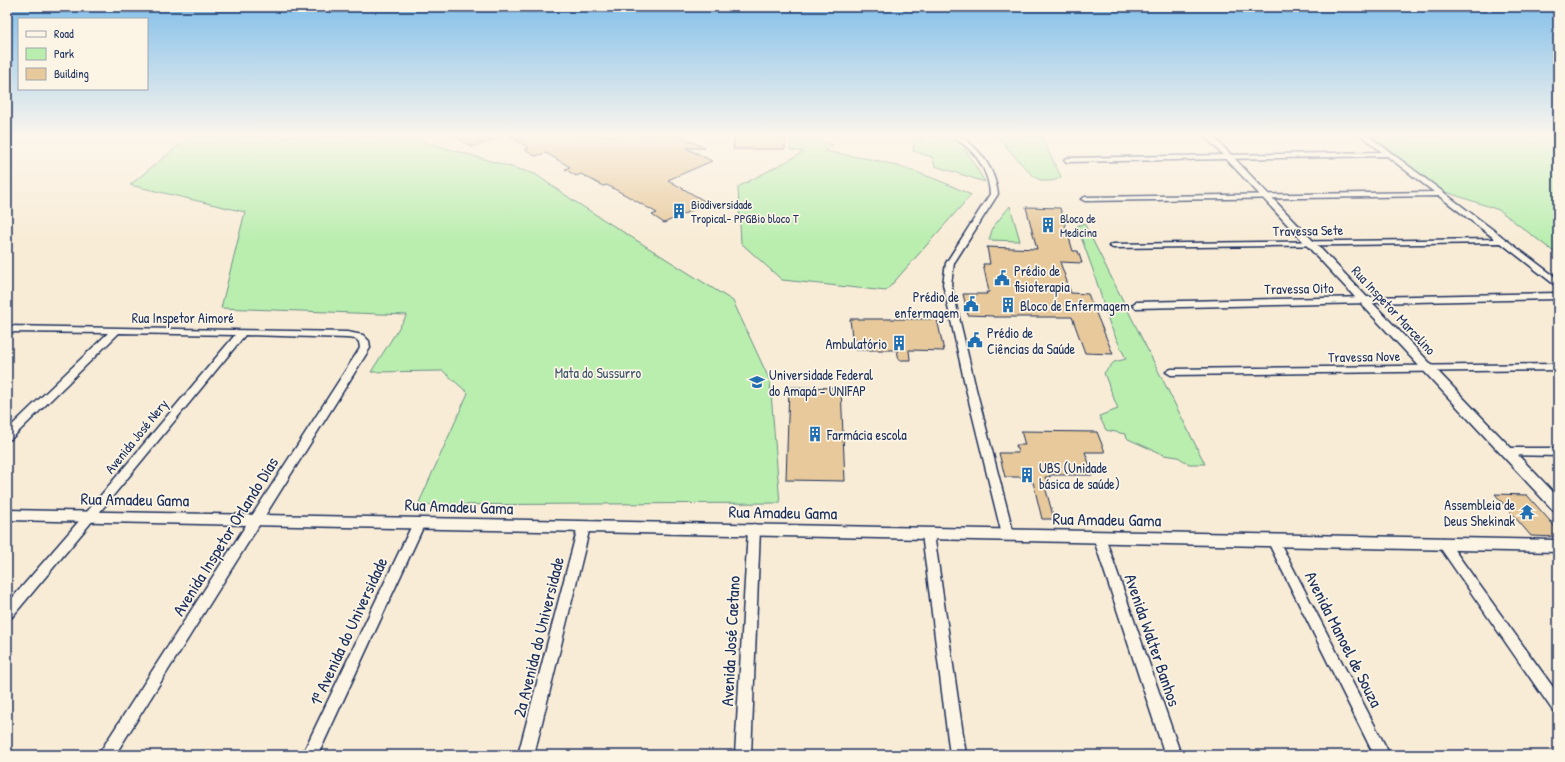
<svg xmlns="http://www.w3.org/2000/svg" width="1565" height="762" viewBox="0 0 1565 762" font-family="'Patrick Hand',sans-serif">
	<rect width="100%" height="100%" fill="#f8ecd6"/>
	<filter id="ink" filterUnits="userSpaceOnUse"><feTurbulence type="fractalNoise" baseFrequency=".025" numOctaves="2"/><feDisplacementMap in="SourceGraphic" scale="8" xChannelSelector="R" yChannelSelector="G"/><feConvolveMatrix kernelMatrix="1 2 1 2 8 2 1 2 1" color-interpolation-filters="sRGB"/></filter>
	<g filter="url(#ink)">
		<g fill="#b9eeaf" stroke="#6a8e86">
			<path d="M190,136H405L535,174L574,201L733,301L770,381L780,503L418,505L468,393L443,371L371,372L407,315L221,308L245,212L130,185Z"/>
			<path d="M791,136H805L834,145L824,151C845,155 867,158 887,163C916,171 945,182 971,195L886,291L782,280L741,243L738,187L804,152L790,150Z"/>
			<path d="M925,136H941L962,144L985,182L935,166L932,157L913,151L914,141Z"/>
			<path d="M998,136H1041L1061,177C1054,182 1043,183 1035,177C1023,167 1007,148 998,136Z"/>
			<path d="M1371,136H1558V255L1499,210L1440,190Z"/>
			<path d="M1010,206L1020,241L989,240L993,227Z"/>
			<path d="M1084,223L1202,458L1205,464H1189L1178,457L1164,455L1128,439L1125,434L1106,430L1099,416L1118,409L1104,373L1114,362L1126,359L1110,325L1093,270L1077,226Z"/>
		</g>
		<g fill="#e7c99b" stroke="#1b2f5e">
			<path d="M454,136H501L502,137L472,147Z"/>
			<path d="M509,136H681L705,148H686L712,161L668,180L708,203L664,223L652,215L657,213L631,198L607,185L603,186L581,174L576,176L565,169L570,167L546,153L535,156L525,150L529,148Z"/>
			<path d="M735,136H786L785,149H733Z"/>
			<path d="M1026,207L1060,208L1073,251H1078L1082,263L1060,262L1071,293L1088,294L1113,354L1085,353L1072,317H993V316L968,315L963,294H987L986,292H989L983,264H990L987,247L1037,249Z"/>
			<path d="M850,319H937L944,351L909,350L910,360H899L897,350H856L855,337H852Z"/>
			<path d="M789,387L841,388L845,481L786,480Z"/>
			<path d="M1021,431L1097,432L1105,452H1085L1093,475H1050V477H1045L1048,483H1044L1054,519H1042L1033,482H1031L1030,477H1005L999,453H1018L1016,445H1025Z"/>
			<path d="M1495,494L1527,495L1558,530V537L1531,536Z"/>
		</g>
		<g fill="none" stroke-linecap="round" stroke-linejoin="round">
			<g stroke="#1b2f5e" stroke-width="3">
				<g id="minor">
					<path d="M953,136H960C981,149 995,170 998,194L954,263L951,284L976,389L1014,535L1012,538L1008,540L1004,538L1002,535L966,389L943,284L946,263L990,194C989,176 981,160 967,147C963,143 957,140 953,136Z"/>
					<path d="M1362,136H1369L1558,279V286L1555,285L1501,243L1113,248L1109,246L1113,244L1495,239L1439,196L1085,201L1081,199L1085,197L1434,192L1387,156L1067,162L1064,160L1067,158L1382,152Z"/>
					<path d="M1558,293V299L1136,308L1132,305L1136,302Z"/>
					<path d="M7,326L347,332L363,335L369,341L370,348L115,755H98L360,348L359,342L356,339L347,338L245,335L94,519L12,617L7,619V604L86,513L235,335L119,333L11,439L7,440V430L108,333L7,332Z"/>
					<path d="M1558,364V370L1171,375L1166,372L1171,369Z"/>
					<path d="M1507,448H1558V456L1503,455L1502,452L1503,449Z"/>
					<path d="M419,518L423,520L425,523L318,755H302L413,523L415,520Z"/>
					<path d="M584,522L588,524L590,527L534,755H518L578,527L580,524Z"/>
					<path d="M754,524L758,526L760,529L751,755H735L748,529L750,526Z"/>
					<path d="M928,529L932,531L934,534L966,755H950L922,534L924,531Z"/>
					<path d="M1099,532L1103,534L1105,537L1181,755H1165L1093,537L1095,534Z"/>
					<path d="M1273,535L1277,537L1390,755H1374L1267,540L1269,537Z"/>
					<path d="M1443,538L1447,540L1558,694V713L1553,711L1439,546L1437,543L1439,540Z"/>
				</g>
			</g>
			<g stroke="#1b2f5e" stroke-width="3">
				<g id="tertiary">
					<path d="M1205,136H1213L1558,497V511L1553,510Z"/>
					<path d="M7,510L1558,540V552L7,520Z"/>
				</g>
			</g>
			<use href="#minor" fill="#fcf5e5" fill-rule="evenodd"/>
			<use href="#tertiary" fill="#fcf5e5" fill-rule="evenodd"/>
		</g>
	</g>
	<linearGradient id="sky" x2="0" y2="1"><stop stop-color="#83bfea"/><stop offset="0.56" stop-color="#fcf6ed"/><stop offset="1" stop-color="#fcf6ed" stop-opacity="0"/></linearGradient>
	<rect width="1565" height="242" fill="url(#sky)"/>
	<defs>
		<g id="building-bare" transform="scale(1.2)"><path d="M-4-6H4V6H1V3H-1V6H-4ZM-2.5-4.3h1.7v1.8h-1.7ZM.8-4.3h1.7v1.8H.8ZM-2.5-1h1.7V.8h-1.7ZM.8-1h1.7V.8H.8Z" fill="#1f6fb2" stroke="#fcf5e5" stroke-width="2.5" paint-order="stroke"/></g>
		<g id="civic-bare" transform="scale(1.2)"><path d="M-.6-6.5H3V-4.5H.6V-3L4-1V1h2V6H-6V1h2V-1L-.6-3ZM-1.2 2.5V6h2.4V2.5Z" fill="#1f6fb2" stroke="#fcf5e5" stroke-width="2.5" paint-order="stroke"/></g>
		<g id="university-bare" transform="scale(1.2)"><path d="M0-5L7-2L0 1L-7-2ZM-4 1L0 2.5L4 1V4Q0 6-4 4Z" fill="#1f6fb2" stroke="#fcf5e5" stroke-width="2.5" paint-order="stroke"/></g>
		<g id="temple-bare" transform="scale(1.2)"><path d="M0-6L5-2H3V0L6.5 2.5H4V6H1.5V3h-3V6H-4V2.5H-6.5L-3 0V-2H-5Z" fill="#1f6fb2" stroke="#fcf5e5" stroke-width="2.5" paint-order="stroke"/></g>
	</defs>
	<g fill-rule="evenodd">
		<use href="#building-bare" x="679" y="211"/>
		<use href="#building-bare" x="1048" y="225"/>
		<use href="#civic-bare" x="1002" y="278"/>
		<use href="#civic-bare" x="971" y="304"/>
		<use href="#building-bare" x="1008" y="305"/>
		<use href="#civic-bare" x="975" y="340"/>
		<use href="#building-bare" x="899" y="343"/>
		<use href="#university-bare" x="757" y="382"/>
		<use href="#building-bare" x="815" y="434"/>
		<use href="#building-bare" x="1027" y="475"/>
		<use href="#temple-bare" x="1527" y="512"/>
	</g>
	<g text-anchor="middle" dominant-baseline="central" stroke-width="3.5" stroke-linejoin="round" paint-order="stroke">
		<g font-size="12" fill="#1b2f5e" stroke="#fcf5e5" text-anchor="start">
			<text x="691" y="204">Biodiversidade<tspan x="691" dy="14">Tropical- PPGBio bloco T</tspan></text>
			<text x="1060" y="218">Bloco de<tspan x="1060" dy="14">Medicina</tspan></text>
		</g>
		<g font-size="14" fill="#1b2f5e" stroke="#fcf5e5">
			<text transform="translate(1308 230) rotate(-1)">Travessa Sete</text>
			<text transform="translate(1299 288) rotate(-1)">Travessa Oito</text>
			<text transform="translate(1394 310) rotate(47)">Rua Inspetor Marcelino</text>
			<text x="183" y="317">Rua Inspetor Aimoré</text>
			<text transform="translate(1364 356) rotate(-1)">Travessa Nove</text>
			<text transform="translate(136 436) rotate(-51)">Avenida José Nery</text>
		</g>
		<g font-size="14" fill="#1b2f5e" stroke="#fcf5e5" text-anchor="start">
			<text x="1014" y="270">Prédio de<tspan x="1014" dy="16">fisioterapia</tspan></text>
			<text x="959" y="296" text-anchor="end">Prédio de<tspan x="959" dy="16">enfermagem</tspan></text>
			<text x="1020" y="305">Bloco de Enfermagem</text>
			<text x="987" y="332">Prédio de<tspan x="987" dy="16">Ciências da Saúde</tspan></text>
			<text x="887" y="343" text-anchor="end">Ambulatório</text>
			<text x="769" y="374">Universidade Federal<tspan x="769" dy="16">do Amapá - UNIFAP</tspan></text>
			<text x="827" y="434">Farmácia escola</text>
			<text x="1039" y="467">UBS (Unidade<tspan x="1039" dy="16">básica de saúde)</tspan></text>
			<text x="1515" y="504" text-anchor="end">Assembleia de<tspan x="1515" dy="16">Deus Shekinak</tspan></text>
		</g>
		<g font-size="14" fill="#3b556e" stroke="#fcf5e5">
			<text x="598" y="372">Mata do Sussurro</text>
		</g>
		<g font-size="17" fill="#1b2f5e" stroke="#fcf5e5">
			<text transform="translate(135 499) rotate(1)">Rua Amadeu Gama</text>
			<text transform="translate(459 506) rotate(2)">Rua Amadeu Gama</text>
			<text transform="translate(783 512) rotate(1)">Rua Amadeu Gama</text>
			<text transform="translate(1107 519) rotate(1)">Rua Amadeu Gama</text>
			<text transform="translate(225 536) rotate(-58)">Avenida Inspetor Orlando Dias</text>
			<text transform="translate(348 631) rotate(-65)">1ª Avenida do Universidade</text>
			<text transform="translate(538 637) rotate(-76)">2a Avenida do Universidade</text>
			<text transform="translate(1344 639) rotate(63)">Avenida Manoel de Souza</text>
			<text transform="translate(1153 640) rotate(71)">Avenida Walter Banhos</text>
			<text transform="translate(730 641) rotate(-87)">Avenida José Caetano</text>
		</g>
	</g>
	<rect width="1565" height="762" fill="none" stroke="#fcf5e5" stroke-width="24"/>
	<rect x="12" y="12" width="1541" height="738" fill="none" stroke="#1b2f5e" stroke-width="1.5" filter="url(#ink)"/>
	<rect x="18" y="18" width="130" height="72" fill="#fcf5e5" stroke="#a2a6af"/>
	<rect x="26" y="31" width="20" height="6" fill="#fcf5e5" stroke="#a2a6af"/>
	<text x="54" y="38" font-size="12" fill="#1b2f5e">Road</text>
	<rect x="26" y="48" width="20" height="12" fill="#b9eeaf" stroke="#a2a6af"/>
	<text x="54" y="58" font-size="12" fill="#1b2f5e">Park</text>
	<rect x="26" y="68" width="20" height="12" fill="#e7c99b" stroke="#a2a6af"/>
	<text x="54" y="78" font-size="12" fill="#1b2f5e">Building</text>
</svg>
